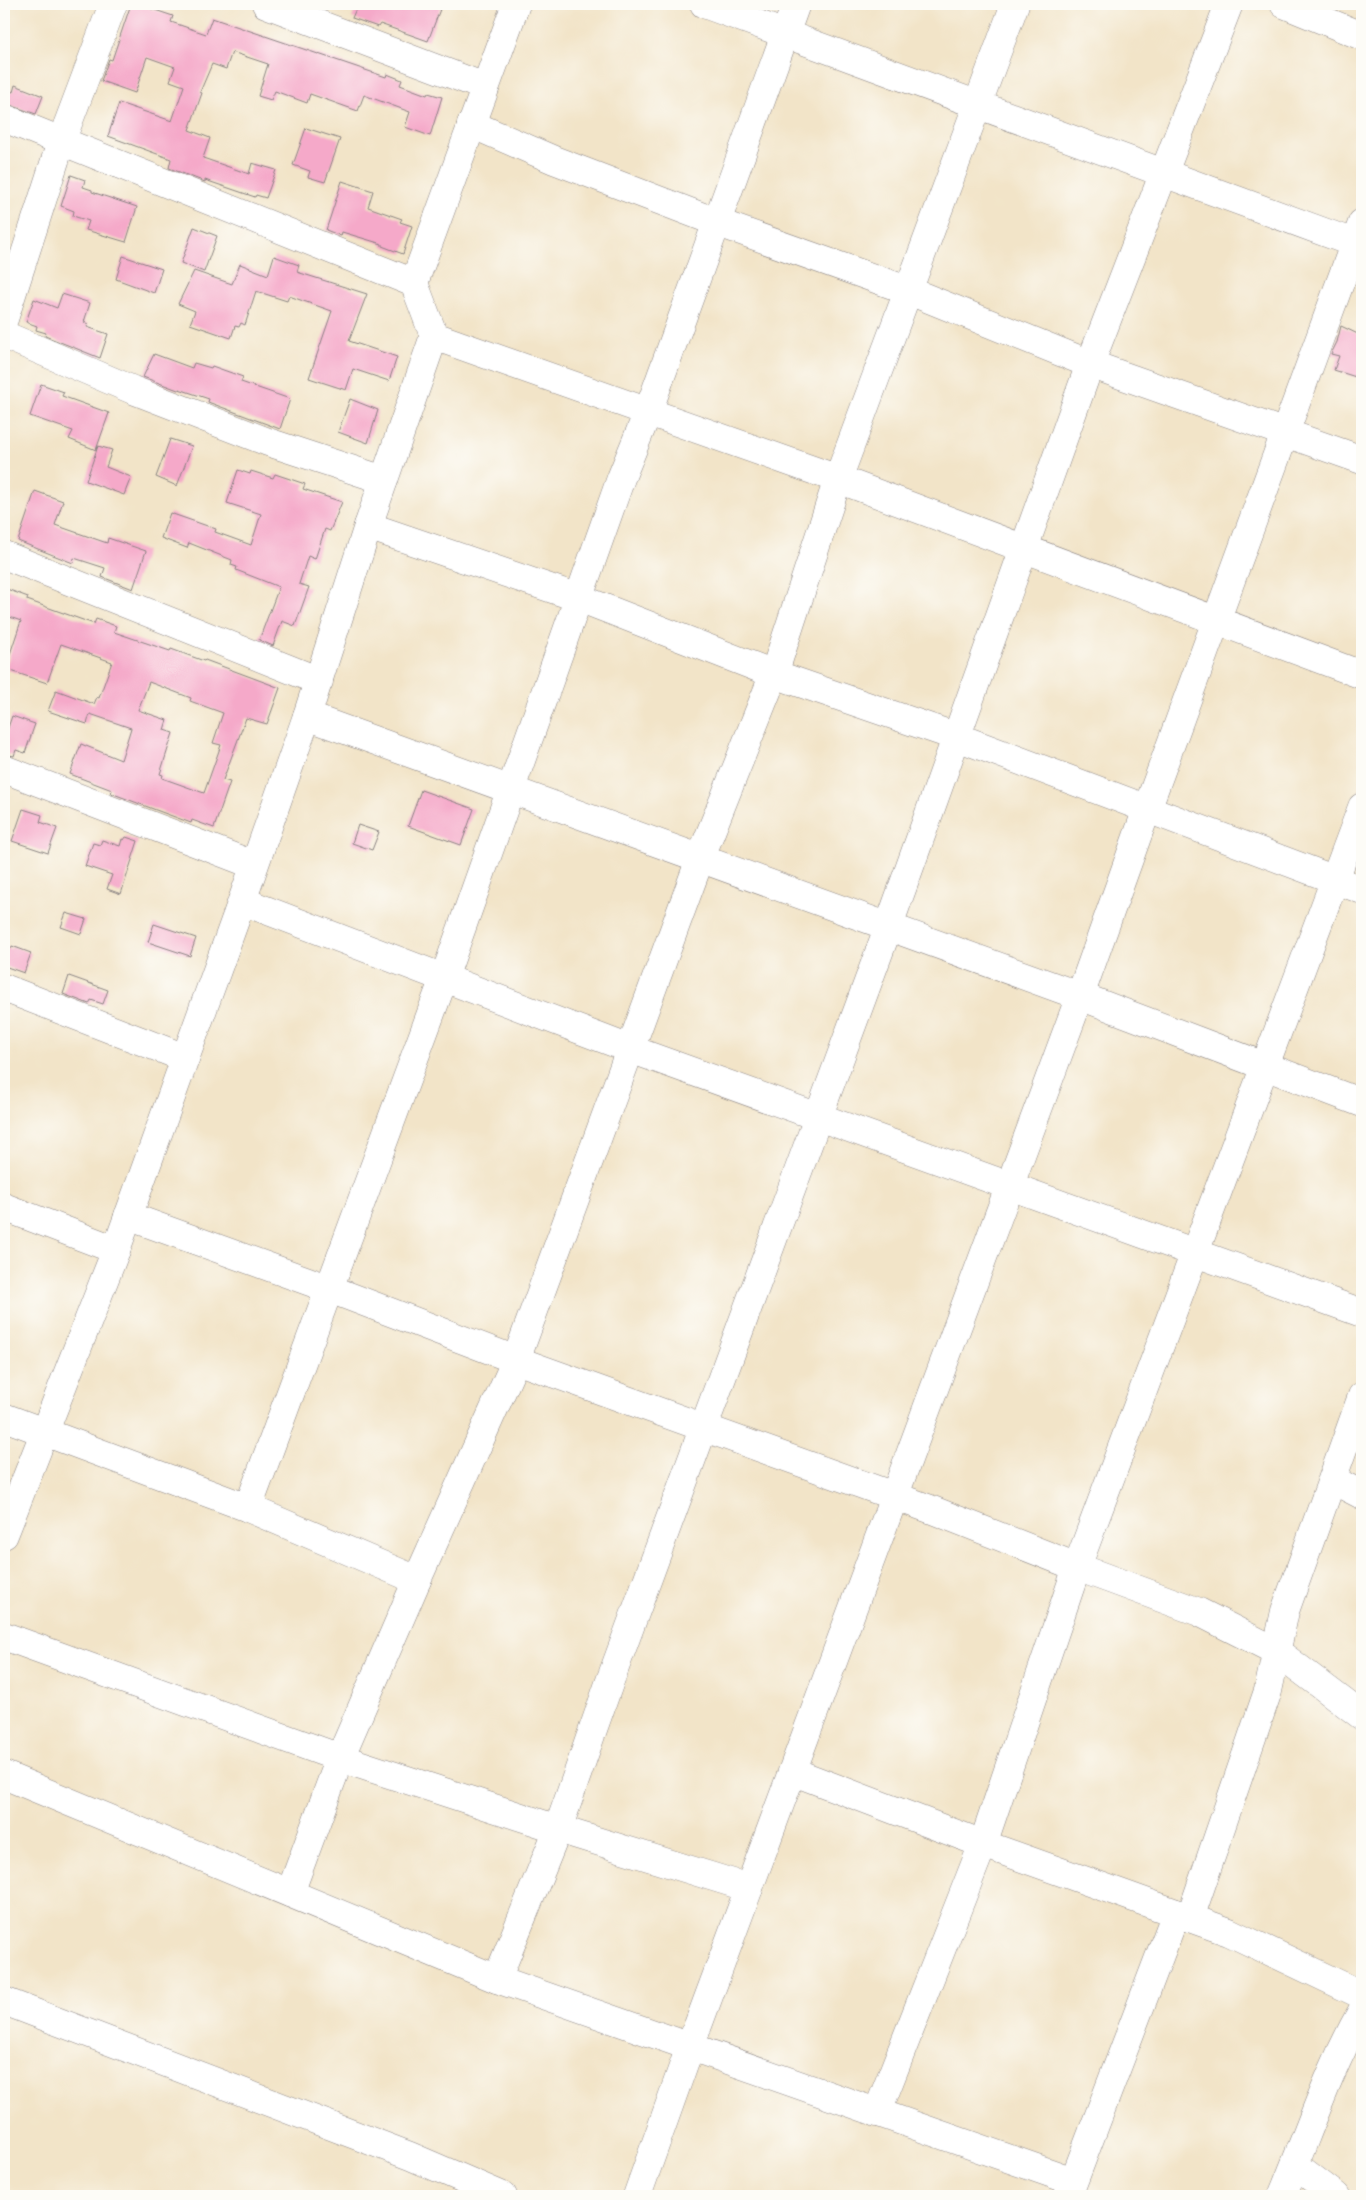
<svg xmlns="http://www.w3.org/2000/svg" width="1366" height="2200" viewBox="0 0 1366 2200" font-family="'Architects Daughter',sans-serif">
	<rect width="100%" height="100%" fill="#fdfcf7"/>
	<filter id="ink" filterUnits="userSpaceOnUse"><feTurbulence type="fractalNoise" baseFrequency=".02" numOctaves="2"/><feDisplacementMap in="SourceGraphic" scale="10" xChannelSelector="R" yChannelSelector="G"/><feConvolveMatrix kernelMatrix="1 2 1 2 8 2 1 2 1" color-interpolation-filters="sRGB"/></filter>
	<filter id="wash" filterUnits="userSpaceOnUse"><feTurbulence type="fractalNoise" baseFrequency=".0096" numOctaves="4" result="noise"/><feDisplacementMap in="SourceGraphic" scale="20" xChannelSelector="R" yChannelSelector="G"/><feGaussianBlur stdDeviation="1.12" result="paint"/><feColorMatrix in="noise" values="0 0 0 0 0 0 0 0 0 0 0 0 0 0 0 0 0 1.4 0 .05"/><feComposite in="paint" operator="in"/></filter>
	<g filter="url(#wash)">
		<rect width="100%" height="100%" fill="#f2e4c8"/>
		<g id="blocks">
			<g fill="#f5a9c9" fill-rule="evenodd">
				<path d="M131,4H137L173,16L171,22L206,34L212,18L386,77L387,74L402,80L400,85L427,95L428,93L442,97L430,136L405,127L410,112L364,95L358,111L310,94L307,103L275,91L271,100L258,96L268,64L232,52L226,69L212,64L200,92L202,93L189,130L210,138L203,158L249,174L252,163L276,170L266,198L256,195L255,197L205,180V182L169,168L171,159L108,136L119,103L172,121L184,86L170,81L175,67L147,57L135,93L101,81L109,59L112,60Z"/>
				<path d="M358,4H442L428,41L380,24L378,27L352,18Z"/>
				<path d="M15,85L43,96L36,114L4,103V89L13,92Z"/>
				<path d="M306,128L340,139L325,182L308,177L310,171L293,165Z"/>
				<path d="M71,175L85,180L83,187L92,190V192L137,207L126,242L86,230L89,221L73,216L74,211L61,206Z"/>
				<path d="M342,181L373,191L368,207L402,219L400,222L412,226L403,254L382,246V244L342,232L341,236L326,230Z"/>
				<path d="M194,227L217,236L204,272L181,263Z"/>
				<path d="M123,256L162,269L154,293L116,279Z"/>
				<path d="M274,256L299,265L297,272L367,294L349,341L397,357L389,381L353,369L346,390L309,378L332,311L289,296L287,301L256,291L245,325L241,323L239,327L235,326L231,338L190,324L195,311L178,304L194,271L232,284L240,264L268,275Z"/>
				<path d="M62,294L90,303L84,322L88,324L87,327L108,334L100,358L45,336L46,333L36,330L37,326L26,322L34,299L57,308Z"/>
				<path d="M1341,326L1362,336V379L1334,370L1339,356L1331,354L1337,342Z"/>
				<path d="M154,354L192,368L194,363L211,368L212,366L243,377L241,382L290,399L280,429L208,402L209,399L179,389L178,390L143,377Z"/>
				<path d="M41,384L64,392L62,396L109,413L96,450L69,439L73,431L30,416Z"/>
				<path d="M350,399L378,410L368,443L338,432Z"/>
				<path d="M170,439L192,446L177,486L156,477Z"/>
				<path d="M98,446L112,450L106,467L131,477L124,495L86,481Z"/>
				<path d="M238,470L250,474L251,471L273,478L275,474L305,484L303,489L342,502L330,531L325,529L315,559L308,556L299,584L309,587L295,626L282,621L273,646L259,640L279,587L236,570L237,567L231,565L232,560L189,543L187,548L161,538L170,513L216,529L215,532L251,545L261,514L227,503Z"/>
				<path d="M35,491L63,501L55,525L107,543L108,538L146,551L133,589L102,577L105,568L74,558L73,563L18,541Z"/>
				<path d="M4,588L28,597L27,600L94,624L96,619L116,626L114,632L170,651L171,649L204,661L205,660L280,688L267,724L246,718L223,780L230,782L214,828L192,820L191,823L156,810L111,793L112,790L70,774L81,744L121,760L131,728L90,714L87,724L48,711L56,690L94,704L97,697L99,698L112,662L61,644L47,683L5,669L21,621L4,615ZM149,682L191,698L190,701L223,713L213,743L221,745L204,793L162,778L163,775L160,774L173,733L164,730L167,720L138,710Z"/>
				<path d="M12,716L35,724L25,753L16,750L14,756L4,754V739Z"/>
				<path d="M421,790L474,809L461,845L408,826Z"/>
				<path d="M23,809L42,815L40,822L57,828L48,853L12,841Z"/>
				<path d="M358,825L379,832L372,850L352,843Z"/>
				<path d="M126,837L138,841L121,894L107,889L112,875L85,866L93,843L100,845L102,840L120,846L122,839L124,840Z"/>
				<path d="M66,913L86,919L81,934L61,927Z"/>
				<path d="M154,924L196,938L190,956L148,942Z"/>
				<path d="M4,946L11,949L12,946L31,953L24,973L4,966Z"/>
				<path d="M69,976L108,990L103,1004L91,1000L89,1004L63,994Z"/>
			</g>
		</g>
	</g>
	<g filter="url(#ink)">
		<use href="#blocks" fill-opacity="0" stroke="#8a8382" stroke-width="1"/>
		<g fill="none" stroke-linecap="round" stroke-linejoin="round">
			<g stroke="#8a8382" stroke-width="29">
				<g id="minor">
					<path d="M266,4L485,87"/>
					<path d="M704,4L1362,246"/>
					<path d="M1284,4L1362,36"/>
					<path d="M4,118L414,283"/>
					<path d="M471,124L554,160L716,222L907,290L1090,364L1362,460"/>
					<path d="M4,319L61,142L113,4"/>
					<path d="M4,335L133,390L268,442L384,480"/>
					<path d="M434,336L838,479L1362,675"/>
					<path d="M368,526L579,598L774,674L957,737L1362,890"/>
					<path d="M4,555L319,681"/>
					<path d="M307,716L1080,996L1362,1103"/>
					<path d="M4,769L254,865"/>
					<path d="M242,901L630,1049L1362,1313"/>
					<path d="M4,988L185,1058"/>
					<path d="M4,1207L116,1250"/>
					<path d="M128,1216L330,1289L516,1360L930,1509L1077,1567L1199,1612L1276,1651L1362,1716"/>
					<path d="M4,1417L248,1508L417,1580"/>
					<path d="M1333,1480L1362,1495"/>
					<path d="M248,1508L444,978L621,478L648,412L796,4"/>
					<path d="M4,1535L116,1250L242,901L307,716L368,526L434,336L414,283L516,4"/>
					<path d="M4,1636L340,1758L558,1829L749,1888"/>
					<path d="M794,1772L983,1844L1229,1932L1362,1995"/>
					<path d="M4,1775L497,1979L1073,2181"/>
					<path d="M290,1893L340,1758L417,1580L516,1360L700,859L774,674L838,479L1015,4"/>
					<path d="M1190,1918L1268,1691L1285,1611L1362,1396"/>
					<path d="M497,1979L558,1829L610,1681L888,928L1090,364L1229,4"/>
					<path d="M4,2001L410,2156L503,2196"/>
					<path d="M877,2113L983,1844L1077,1567L1362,807"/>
					<path d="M1295,2165L1336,2196"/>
					<path d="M637,2196L690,2047L1080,996L1147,809L1362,223"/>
					<path d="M1068,2196L1176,1913"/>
					<path d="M1282,2196C1308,2134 1329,2069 1362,2011"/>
				</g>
			</g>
			<use href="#minor" stroke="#fff" stroke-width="28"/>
		</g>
	</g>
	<rect width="1366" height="2200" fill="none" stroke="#fdfcf7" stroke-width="20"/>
</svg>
